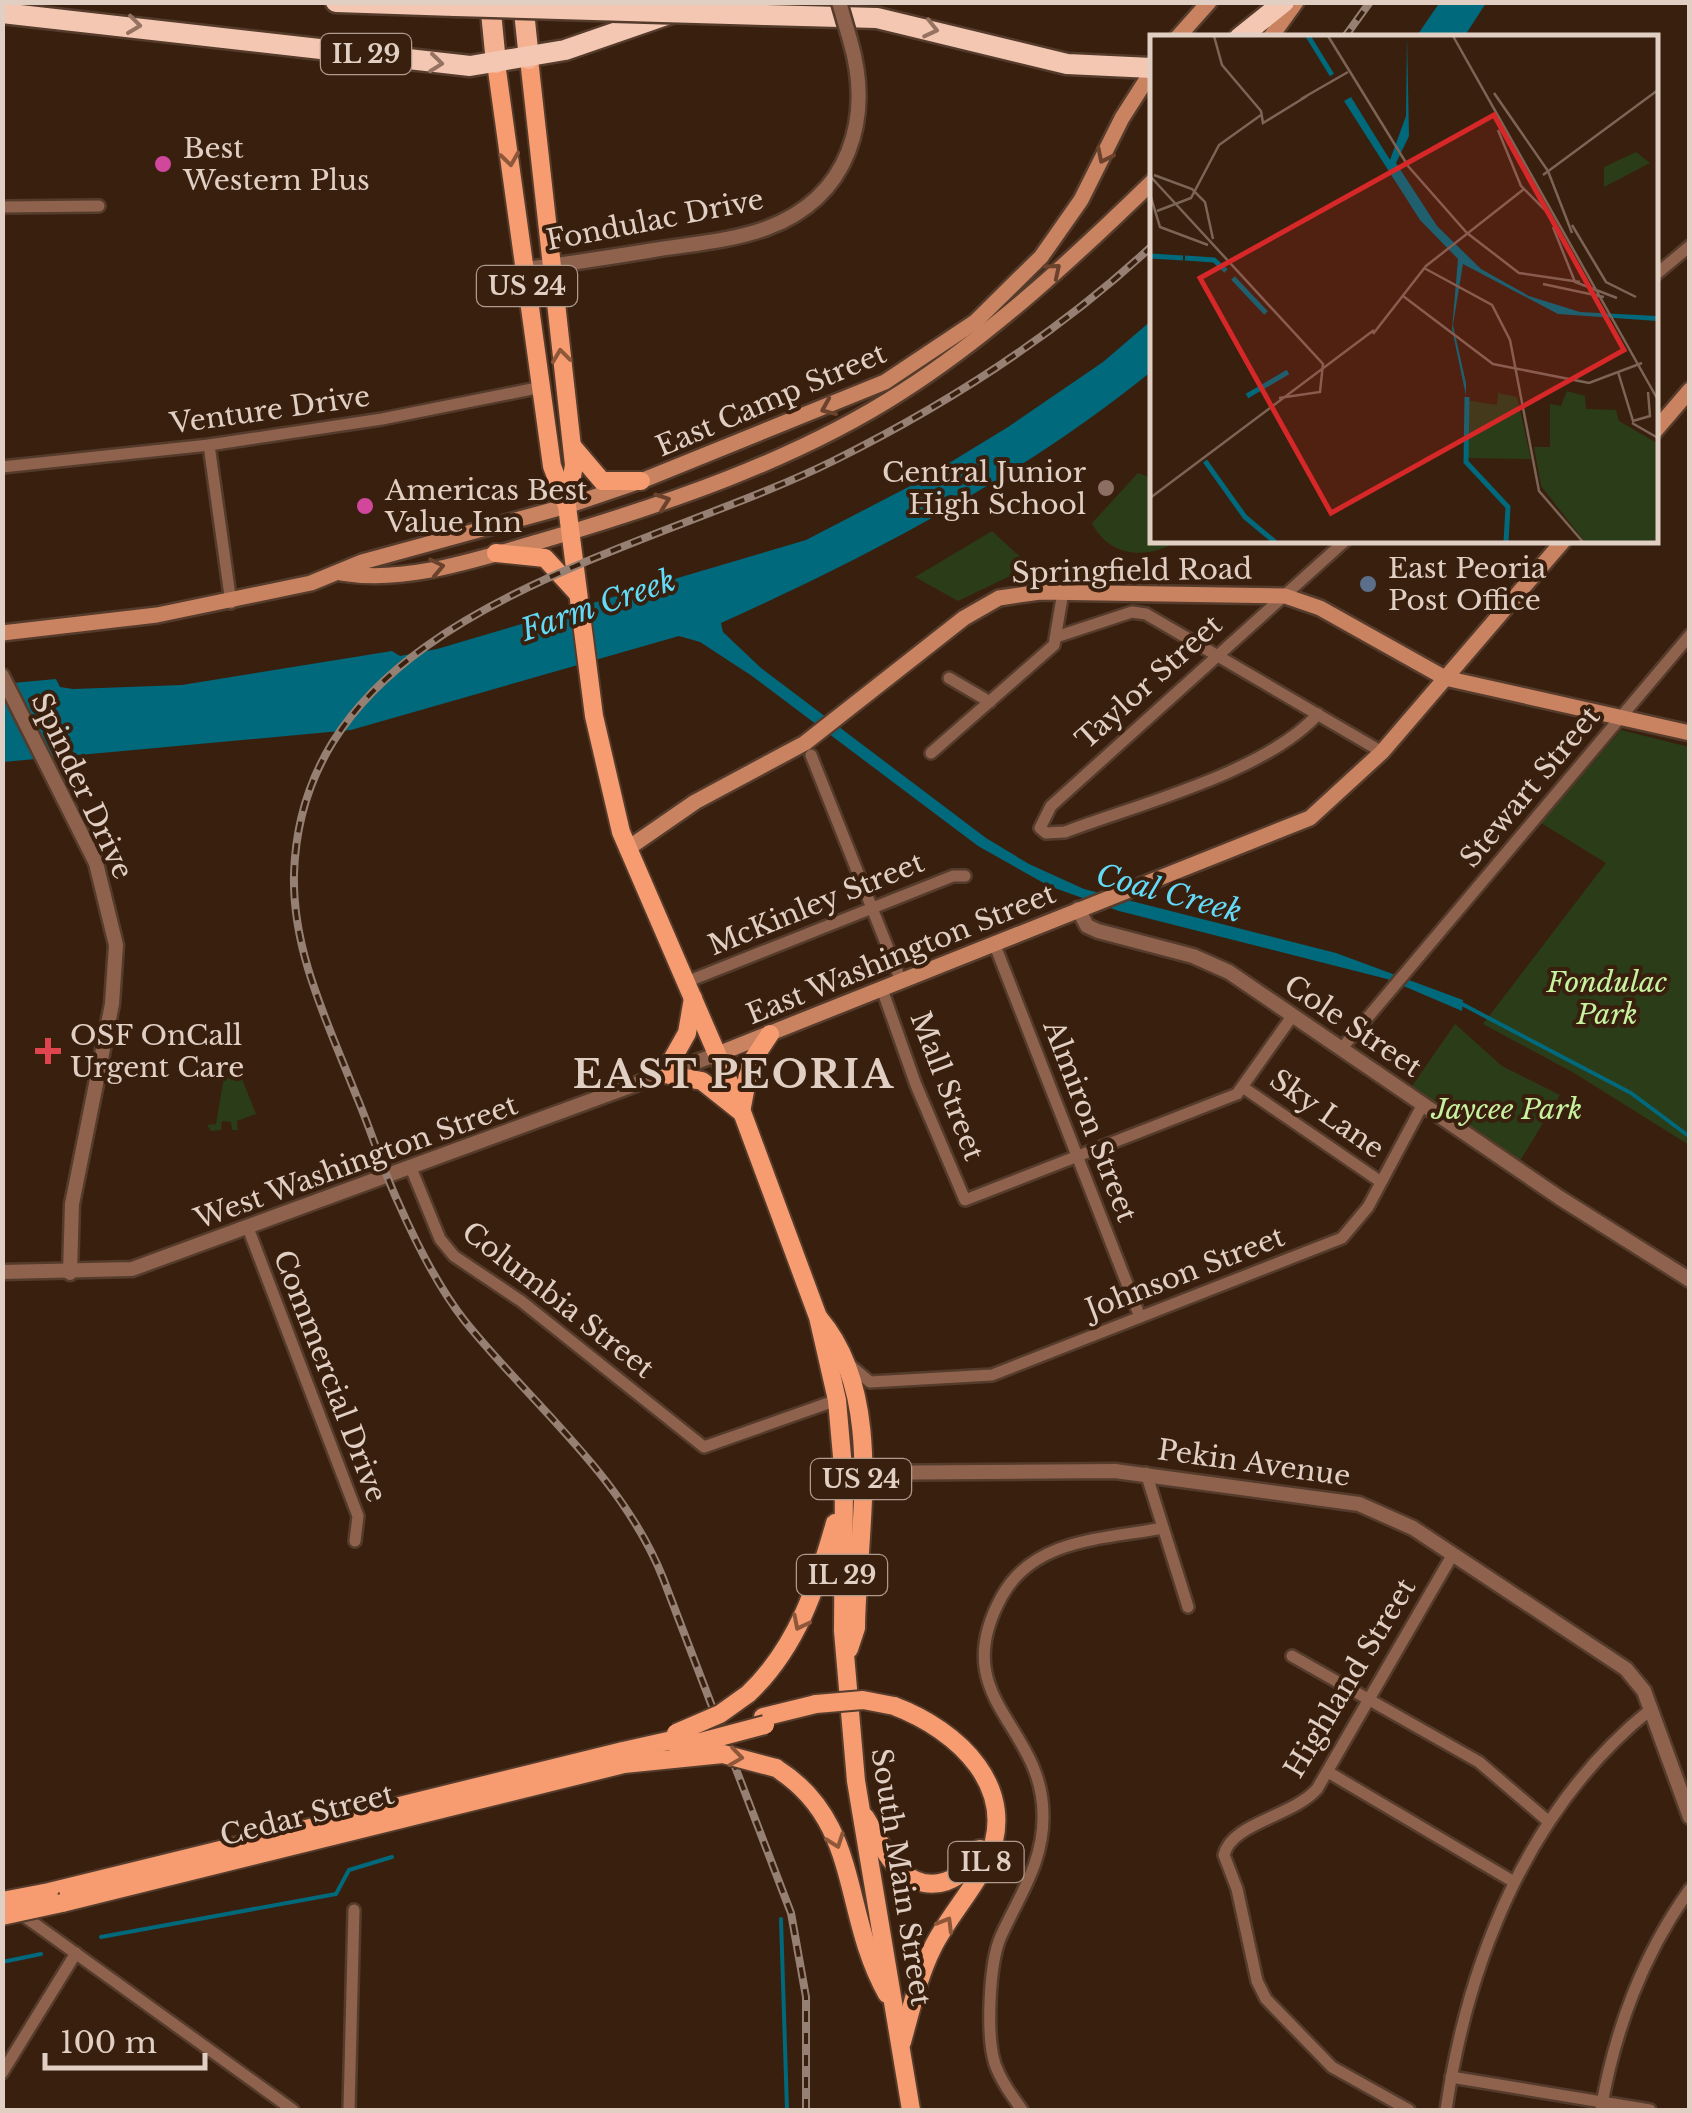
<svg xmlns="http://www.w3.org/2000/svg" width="1692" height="2113" viewBox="0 0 1692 2113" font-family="'Libre Baskerville',serif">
	<rect width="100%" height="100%" fill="#391f0e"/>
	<g fill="#2b3c19">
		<path d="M1138,473L1152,478V540H1179C1149,560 1109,558 1092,523Z"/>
		<path d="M992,531L1043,578L1008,577L958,601L915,577Z"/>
		<path d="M1621,730L1689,747V1145L1574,1073L1483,1024L1606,863L1541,823Z"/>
		<path d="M1455,1024L1502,1066L1560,1095L1520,1161L1412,1086Z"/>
		<path d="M225,1071L240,1074L256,1114L237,1121L238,1130H232L231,1122L222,1121L221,1130L211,1131L207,1125L216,1124Z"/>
	</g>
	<g fill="#00697b">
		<path d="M1440,2H1486V3L1464,37H1416Z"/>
		<path d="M1152,320V371C1022,476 872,555 721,623L723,632L761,668L986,838L1029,864L1084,889L1336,953L1463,1000L1462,1011L1387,979L1119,911L1049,886L978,846L752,676L700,642L679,636L351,730L3,762L2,684L56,679L60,687L73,689L182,685L392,651L400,656L437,649L806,540L918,482L1008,427L1103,362Z"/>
	</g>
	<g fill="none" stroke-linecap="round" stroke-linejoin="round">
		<g stroke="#00697b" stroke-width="4">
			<path d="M1462,1004L1631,1093L1690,1137"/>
			<path d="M781,1919L787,2110"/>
			<path d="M101,1937L336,1894L349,1870L392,1857"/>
			<path d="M2,1962L41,1954"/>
		</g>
		<g stroke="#543b2b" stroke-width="16">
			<g id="minor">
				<path d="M2,207L99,206"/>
				<path d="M1654,276L1690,246"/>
				<path d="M209,445L231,603"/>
				<path d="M2,467L209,445L382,419L542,387"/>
				<path d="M1059,636L1132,612L1146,614L1382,752"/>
				<path d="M949,678L990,702"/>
				<path d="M1318,714C1266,772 1139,804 1065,832L1046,833L1040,828L1051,806L1346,540"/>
				<path d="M931,753L1054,645L1063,592"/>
				<path d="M811,755L901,981"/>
				<path d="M994,943L1140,1317"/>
				<path d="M686,982L953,876H965"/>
				<path d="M882,989L916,1085L965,1200L1237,1094L1293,1015"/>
				<path d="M1342,1048L1690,635"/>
				<path d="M1244,1088L1381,1182"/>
				<path d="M411,1168L440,1239L454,1256L521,1301L704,1447L837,1400"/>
				<path d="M248,1228L358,1516L355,1541"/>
				<path d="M851,1366L870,1382L992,1375L1342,1238L1368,1207L1423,1104"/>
				<path d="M1146,1473L1188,1607"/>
				<path d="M1292,1656L1479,1762L1549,1822"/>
				<path d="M1328,1772L1514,1882"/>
				<path d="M17,1911L293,2110"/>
				<path d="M2,2073L76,1953"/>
				<path d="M1451,2077L1650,2110"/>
				<path d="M349,2110L354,1910"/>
				<path d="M1022,2110C1012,2096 1001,2081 995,2064C986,2036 989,1963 1001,1936C1019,1896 1044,1862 1043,1815C1043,1724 945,1699 1002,1596C1034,1538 1105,1539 1163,1528"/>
				<path d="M1409,2110L1332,2067L1266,1999L1257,1981L1237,1889L1224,1855C1231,1823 1292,1817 1317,1789L1453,1554"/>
				<path d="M1446,2110C1468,1959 1529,1807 1651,1709"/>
				<path d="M1601,2110C1614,2032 1643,1954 1690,1889"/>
			</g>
		</g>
		<g stroke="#543b2b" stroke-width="19">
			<g id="tertiary">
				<path d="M525,269C568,264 611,257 654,250C691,244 732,241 767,228C850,197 873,118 850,40"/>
				<path d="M2,676L96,863L116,945L112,1004L72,1204L70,1273"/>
				<path d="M1078,909L1087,926L1098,931L1193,956L1229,972L1560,1198L1690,1280"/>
				<path d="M2,1272L132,1269L718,1054"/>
				<path d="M844,1473L1115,1471L1359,1504L1413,1528L1626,1669L1644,1691L1690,1817"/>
			</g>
		</g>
		<g stroke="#543b2b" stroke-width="20">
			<g id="secondary">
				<path d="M1177,38L1209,2"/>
				<path d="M1270,38L1296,2"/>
				<path d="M1654,432L1690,390"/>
				<path d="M341,573C407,584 477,559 541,541C663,505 795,461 903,391C991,335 1078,254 1152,182"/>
				<path d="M2,633L157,615L311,583L362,562L567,506L641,481L885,382L975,322L1041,257L1081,200L1122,118L1152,71"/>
				<path d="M627,849L695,802L805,743L964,618L999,598L1040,592L1285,596L1320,608L1445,678L1690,733"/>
				<path d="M718,1054L1310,818L1382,752L1564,540"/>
			</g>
		</g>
		<g stroke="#543b2b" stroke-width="22">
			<g id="primary">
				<path d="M529,59L574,465L567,505"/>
				<path d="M496,63L552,466L567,506L594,716L621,832L742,1112L818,1317L837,1400L844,1479L843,1631L856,1781L911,2110"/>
				<path d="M573,447L602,481H641"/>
				<path d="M496,553L545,558L578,594"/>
				<path d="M664,1074L702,1081L741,1112"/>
				<path d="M664,1074L687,1033L693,998"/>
				<path d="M742,1107L750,1064L770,1034"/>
				<path d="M819,1318C887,1398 857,1529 856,1628L849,1649"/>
				<path d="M748,1694C797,1648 817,1586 835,1523"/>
				<path d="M894,1706C958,1730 1022,1789 986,1863C971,1893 948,1917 933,1947C918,1977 911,2010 902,2042"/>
				<path d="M763,1717L816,1704"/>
				<path d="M776,1768C862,1822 841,1913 887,1994"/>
				<path d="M865,1817C876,1834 886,1858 901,1871C931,1897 965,1880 980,1849"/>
				<path d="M49,1892L623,1751"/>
				<path d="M62,1903L624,1764"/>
			</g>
		</g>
		<g stroke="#543b2b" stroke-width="25">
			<g id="trunk">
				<path d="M490,2L496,63"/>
				<path d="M523,2L529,59"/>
			</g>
		</g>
		<g stroke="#543b2b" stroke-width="25">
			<g id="motorway">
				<path d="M336,2L455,6"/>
				<path d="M2,13L470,66L565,50L704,2"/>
				<path d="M765,15L877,18L1067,64L1152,68"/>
				<path d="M1239,38L1284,2"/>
			</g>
		</g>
		<use href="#minor" stroke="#8e624d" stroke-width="11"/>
		<use href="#tertiary" stroke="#8e624d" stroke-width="14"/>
		<use href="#secondary" stroke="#c98361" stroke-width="15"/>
		<use href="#primary" stroke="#f69c70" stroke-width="18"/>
		<use href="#trunk" stroke="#f5b292" stroke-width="20"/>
		<use href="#motorway" stroke="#f4c7b3" stroke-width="20"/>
		<g stroke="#968073" stroke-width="8">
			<g id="rail">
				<path d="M1344,38L1370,2"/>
				<path d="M806,2110V1997L791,1913L663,1578C622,1475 532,1405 464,1320C437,1285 416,1243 398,1202C382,1168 371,1130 356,1095C328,1023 292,952 294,874C302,610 644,555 833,461C948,404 1058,333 1152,246"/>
			</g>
		</g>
		<use href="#rail" stroke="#391f0e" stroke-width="4" stroke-dasharray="11" stroke-linecap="butt"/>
		<g stroke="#543b2b" stroke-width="19" stroke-linecap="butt">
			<path id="tertiary-bridge" d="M839,2L850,40"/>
		</g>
		<g stroke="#543b2b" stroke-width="22" stroke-linecap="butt">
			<g id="primary-bridge">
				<path d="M816,1704L863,1700L894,1706"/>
				<path d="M676,1733L720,1714L748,1694"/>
				<path d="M678,1748L765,1725"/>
				<path d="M623,1751L690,1736"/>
				<path d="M624,1764L723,1754L776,1768"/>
				<path d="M2,1901L49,1892"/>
				<path d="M2,1916L62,1903"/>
			</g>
		</g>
		<g stroke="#543b2b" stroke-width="25" stroke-linecap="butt">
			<path id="motorway-bridge" d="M455,6L765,15"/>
		</g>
		<use href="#tertiary-bridge" stroke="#8e624d" stroke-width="14"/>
		<use href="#primary-bridge" stroke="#f69c70" stroke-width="18"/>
		<use href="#motorway-bridge" stroke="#f4c7b3" stroke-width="20"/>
	</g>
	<defs><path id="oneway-chevron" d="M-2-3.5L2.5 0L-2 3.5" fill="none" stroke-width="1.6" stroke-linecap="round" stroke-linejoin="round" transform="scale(2.5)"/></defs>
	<g stroke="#967360">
		<use href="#oneway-chevron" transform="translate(134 25) rotate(7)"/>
		<use href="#oneway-chevron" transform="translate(931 29) rotate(13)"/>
		<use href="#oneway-chevron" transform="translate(436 63) rotate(6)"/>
	</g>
	<g stroke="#6b422b">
		<use href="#oneway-chevron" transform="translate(1104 156) rotate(116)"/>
		<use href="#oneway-chevron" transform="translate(1054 270) rotate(-40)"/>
		<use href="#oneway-chevron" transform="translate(828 408) rotate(157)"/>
		<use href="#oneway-chevron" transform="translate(663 501) rotate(-20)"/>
		<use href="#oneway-chevron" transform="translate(437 567) rotate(-12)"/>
	</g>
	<g stroke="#8e573a">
		<use href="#oneway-chevron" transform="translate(510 159) rotate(82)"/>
		<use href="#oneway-chevron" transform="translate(561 356) rotate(-97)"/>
		<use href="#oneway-chevron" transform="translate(800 1623) rotate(117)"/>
		<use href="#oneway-chevron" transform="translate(736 1757) rotate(8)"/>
		<use href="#oneway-chevron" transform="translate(836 1841) rotate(70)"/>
		<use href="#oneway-chevron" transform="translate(946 1924) rotate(-59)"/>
	</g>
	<g fill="#d1479c" stroke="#391f0e" stroke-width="4">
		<circle cx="163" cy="164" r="10"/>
		<circle cx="365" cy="506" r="10"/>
	</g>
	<circle fill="#8d6e63" stroke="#391f0e" stroke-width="4" cx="1106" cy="488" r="10"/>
	<circle fill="#5c6f8a" stroke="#391f0e" stroke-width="4" cx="1368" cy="584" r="10"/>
	<path fill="#e0444e" stroke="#391f0e" stroke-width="4" d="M43 1036h10v10h10v10h-10v10h-10v-10h-10v-10h10z"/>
	<g text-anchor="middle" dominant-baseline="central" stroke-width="8" stroke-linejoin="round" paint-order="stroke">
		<g fill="#391f0e" stroke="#af9a8d" stroke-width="2.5">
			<rect x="321" y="34" width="90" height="40" rx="8"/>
			<rect x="477" y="266" width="100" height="40" rx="8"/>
			<rect x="811" y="1459" width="100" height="40" rx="8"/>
			<rect x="797" y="1555" width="90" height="40" rx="8"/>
			<rect x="948.5" y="1842" width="75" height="40" rx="8"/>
		</g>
		<g font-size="25" font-weight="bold" fill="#e1cfc4">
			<text x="366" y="54">IL 29</text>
			<text x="527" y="286">US 24</text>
			<text x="861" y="1479">US 24</text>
			<text x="842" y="1575">IL 29</text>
			<text x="986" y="1862">IL 8</text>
		</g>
		<g font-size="28" fill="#e1cfc4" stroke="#391f0e" text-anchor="start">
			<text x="183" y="148">Best<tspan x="183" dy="32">Western Plus</tspan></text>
			<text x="1086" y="472" text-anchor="end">Central Junior<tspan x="1086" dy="32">High School</tspan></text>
			<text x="385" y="490">Americas Best<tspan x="385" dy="32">Value Inn</tspan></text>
			<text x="1388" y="568">East Peoria<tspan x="1388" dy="32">Post Office</tspan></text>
			<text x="70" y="1035">OSF OnCall<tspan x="70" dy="32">Urgent Care</tspan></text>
		</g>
		<g font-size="28" fill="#e1cfc4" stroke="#391f0e">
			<text transform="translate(655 220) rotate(-11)">Fondulac Drive</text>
			<text transform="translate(771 400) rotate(-23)">East Camp Street</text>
			<text transform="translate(270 410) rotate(-8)">Venture Drive</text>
			<text transform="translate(1132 571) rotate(-1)">Springfield Road</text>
			<text transform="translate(1149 682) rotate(-42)">Taylor Street</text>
			<text transform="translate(82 786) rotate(65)">Spinder Drive</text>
			<text transform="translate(1530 787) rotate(-50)">Stewart Street</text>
			<text transform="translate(816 904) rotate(-22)">McKinley Street</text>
			<text transform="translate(901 954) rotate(-22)">East Washington Street</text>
			<text transform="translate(1353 1026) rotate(34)">Cole Street</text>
			<text transform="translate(947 1086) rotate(69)">Mall Street</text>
			<text transform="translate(1327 1114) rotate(35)">Sky Lane</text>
			<text transform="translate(1090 1121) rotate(69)">Almiron Street</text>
			<text transform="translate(356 1162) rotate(-20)">West Washington Street</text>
			<text transform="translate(1185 1273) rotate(-21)">Johnson Street</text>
			<text transform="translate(558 1300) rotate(38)">Columbia Street</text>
			<text transform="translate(330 1376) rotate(69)">Commercial Drive</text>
			<text transform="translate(1254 1463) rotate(8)">Pekin Avenue</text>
			<text transform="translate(1350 1678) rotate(-59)">Highland Street</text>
			<text transform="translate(307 1815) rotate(-14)">Cedar Street</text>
			<text transform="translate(901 1877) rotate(81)">South Main Street</text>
		</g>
		<g font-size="28" font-style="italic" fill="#c7f2a0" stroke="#391f0e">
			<text x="1607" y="982">Fondulac<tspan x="1607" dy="32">Park</tspan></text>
			<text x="1507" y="1109">Jaycee Park</text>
		</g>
		<g font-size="30" font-style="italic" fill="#62dbf8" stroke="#391f0e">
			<text transform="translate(598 605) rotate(-19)">Farm Creek</text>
			<text transform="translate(1169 893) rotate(15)">Coal Creek</text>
		</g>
		<g font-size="38" font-weight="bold" letter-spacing="2.5" fill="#e1cfc4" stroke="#391f0e">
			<text x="734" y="1074">EAST PEORIA</text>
		</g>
	</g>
	<g transform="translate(1150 35)">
		<rect width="508" height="508" fill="#391f0e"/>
		<path d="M486,117L500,128L454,152V132ZM417,356L435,361L436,374L466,375L469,386L507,408V507H435L391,451L384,412H400V369L411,371ZM348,358L367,362L381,424L314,423L316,365L347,370Z" fill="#2b3c19"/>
		<path d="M257,1L259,101L246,128L287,191L331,234L379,261L430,277L507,281V286L408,279L313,229L303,290L316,348V361L302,294L308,224L270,185L194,66L201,62L240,125L256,81Z" fill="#00697b"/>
		<path fill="none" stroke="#00697b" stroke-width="5" d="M158,1L182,40M0,221L33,223M35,223L64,225L76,236M83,243L116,278M97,361L138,337M317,362L316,427L358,472L356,507M55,426L95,482L125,507"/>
		<path fill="none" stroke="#7c6557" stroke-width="2.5" d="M64,1L72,30L111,76L113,88L157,61M178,1L258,131L317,198L369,238L430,247M303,1L508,365M344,58L398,136L422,198M151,64L198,37M348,95L371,151L400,180M4,140L42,154L55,167L63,204M393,140L508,55M0,141L173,329L170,357L129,363M0,159L10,192L58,210M7,176L41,163L69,110L111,80M422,190L456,247L486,262M403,192L425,247L467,263M274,233L342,270L360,305L389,456L433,507M393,249L454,262M253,261L343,329L439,348L492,328M223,299L276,231L374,154M468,337L483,386L500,381L498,357M482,388L508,403M0,463L224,295"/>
		<path fill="#d62828" fill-opacity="0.15" stroke="#d62828" stroke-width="5" d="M344,80L474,315L181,478L50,243Z"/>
		<rect width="508" height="508" fill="none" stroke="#e1cfc4" stroke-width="5"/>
	</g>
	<rect width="1692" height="2113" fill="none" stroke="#e1cfc4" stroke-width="10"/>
	<path d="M45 2053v15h160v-15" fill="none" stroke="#e1cfc4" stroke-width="5"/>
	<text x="60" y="2053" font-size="30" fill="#e1cfc4" stroke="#391f0e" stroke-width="8" paint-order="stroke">100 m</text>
</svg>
